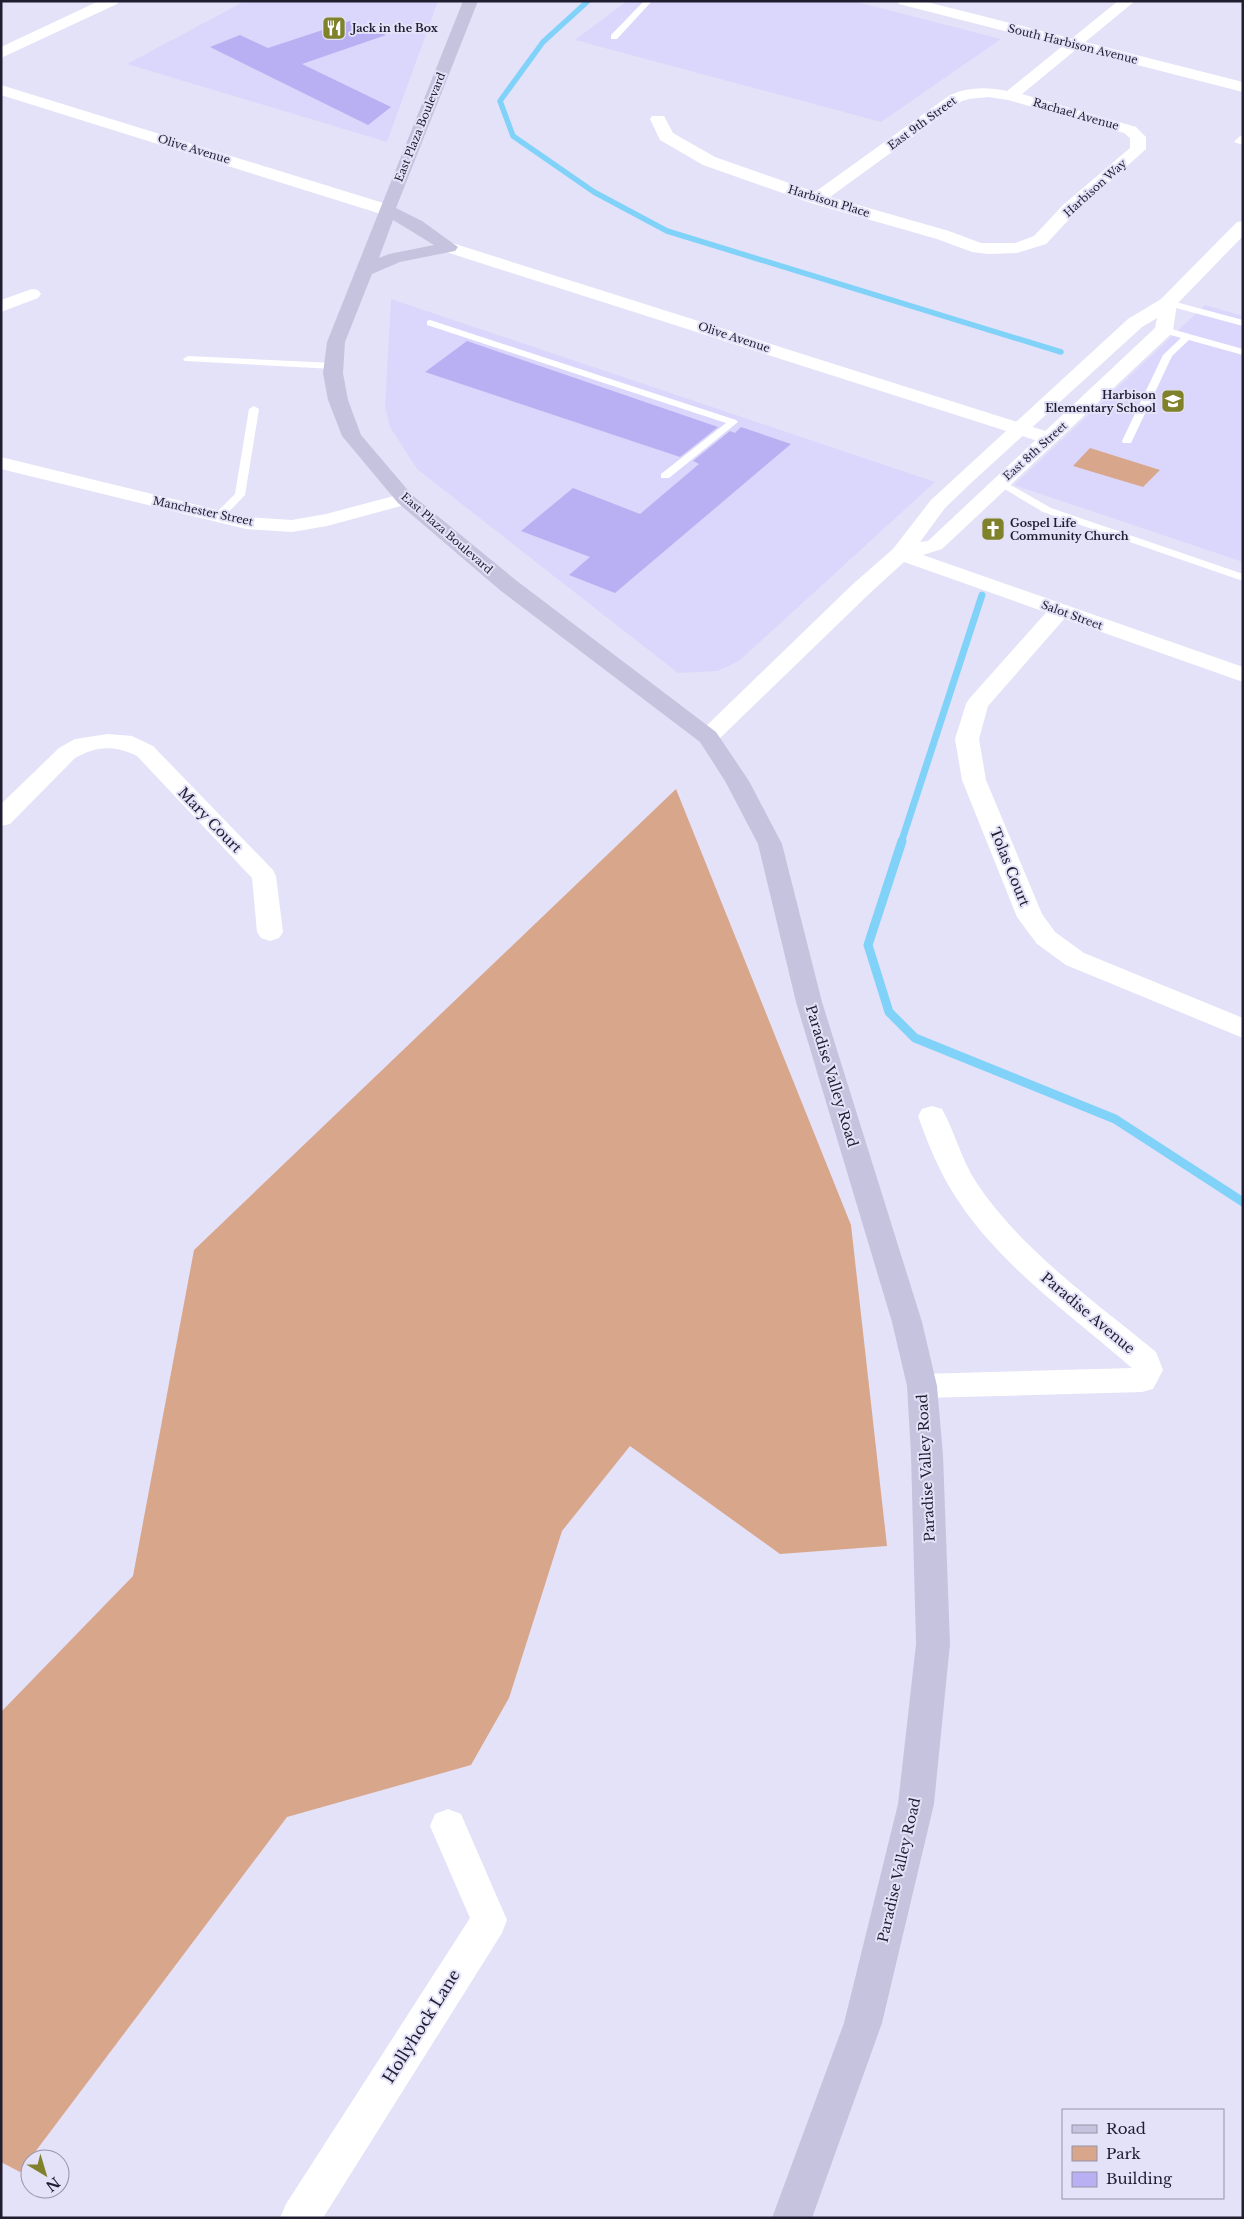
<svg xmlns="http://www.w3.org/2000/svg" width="1244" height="2219" viewBox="0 0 1244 2219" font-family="'Libre Baskerville',serif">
	<rect width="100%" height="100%" fill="#e4e2f8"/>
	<g fill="#dbd7fc">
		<path d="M245,1H438L387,142L127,64Z"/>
		<path d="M627,1H853L1001,39L881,122L575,40Z"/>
		<path d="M391,299L935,482L739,661L718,671L678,673L417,469L390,427L385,406Z"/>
		<path d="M1205,305L1243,316V562L1014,485Z"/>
	</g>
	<g fill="#d8a68b">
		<path d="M1090,448L1160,470L1143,487L1073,466Z"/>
		<path d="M676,789L851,1225L887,1546L780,1554L630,1446L562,1531L509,1698L471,1765L287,1817L20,2172L1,2162V1712L133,1576L194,1250Z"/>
	</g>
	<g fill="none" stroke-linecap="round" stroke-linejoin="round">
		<path stroke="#80d2f9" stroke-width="5.5" d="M588,1L543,42L500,101L513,136L594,192L667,231L1061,352"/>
		<path stroke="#80d2f9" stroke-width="7" d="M901,843L982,595"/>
		<path stroke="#80d2f9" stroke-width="9" d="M902,841L868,945L889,1012L915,1038L1115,1119L1243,1202"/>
	</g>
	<g fill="#b9aff3">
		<path d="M350,21L386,35L302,64L391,107L368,125L210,47L240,35L268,48Z"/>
		<path d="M467,341L718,427L680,457L425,372Z"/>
		<path d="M741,427L791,444L615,593L569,575L590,557L521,531L573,488L640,514L699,464L693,461L730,431L735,433Z"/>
	</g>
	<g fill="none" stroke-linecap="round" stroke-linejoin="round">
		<g fill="#fff" fill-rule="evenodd">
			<path d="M644,1H652L617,39H611V35Z"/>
			<path d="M1240,136H1243V145L1234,142Z"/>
			<path d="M1168,300L1243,320V326L1165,305V301Z"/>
			<path d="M430,320L736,420L738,422L669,478H661V474L726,423L427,325V321Z"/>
			<path d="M1164,327L1243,349V355L1189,340L1172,356L1132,441L1131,443H1123L1122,441L1163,355L1181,338L1161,332V328Z"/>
			<path d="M188,356L334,363L339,366L334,369L185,361L183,359Z"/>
			<path d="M254,406L259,409L245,495L222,519H214V515L235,494L249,409Z"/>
			<path d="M1000,479L1051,508L1243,574V581L1043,512L996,484L995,482Z"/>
		</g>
		<g fill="#fff" fill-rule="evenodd">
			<path d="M99,1H119L117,4L1,58V47Z"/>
			<path d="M1118,1H1135L1022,94L1136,127L1146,137V149L1075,213L1046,244L1017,253L988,254L972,252L937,239L811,203L703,165L660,140L650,119L652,116H664L673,133L715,157L815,192L950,95C969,87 987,87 1007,91ZM988,97L1008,100L1124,133L1130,138V148L1063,205L1034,236L1015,243H981L949,231L830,197L962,101L969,99Z"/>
			<path d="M449,242L1055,434L1058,438L1055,442L1048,444L1041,442L443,251L440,247L443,243Z"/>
			<path d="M32,289L38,290L41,294L38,298L1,312V300Z"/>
			<path d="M1,457L246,517L292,520L326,514L405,493L412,495L415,499L412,503L327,526L292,532L246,529L1,469Z"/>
			<path d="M1060,604L1068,606L1071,611L988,706L979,739L986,780L1042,914L1055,932L1084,953L1243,1018V1038L1066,965L1037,944L1017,917L962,780L955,739L966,704L969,699L1052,606Z"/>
			<path d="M108,734L132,736L153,746L273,870L276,876L283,932L279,938L270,941L261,938L257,932L252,878L137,756C114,745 97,746 75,758L10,824L1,826V804L59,748L75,739Z"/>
			<path d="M932,1106L942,1109C955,1132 961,1159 976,1182C1021,1250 1093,1300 1156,1352L1163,1370L1153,1389L1142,1392L922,1398L911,1395L907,1386L911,1377L922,1374L1132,1368C1071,1315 999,1265 955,1196C939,1171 928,1144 918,1116L922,1109Z"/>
			<path d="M448,1809L461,1814L507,1920L502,1933L323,2218H280L286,2204L470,1918L430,1826L435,1814Z"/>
		</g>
		<g fill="#fff" fill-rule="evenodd">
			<path d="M897,1H923L1243,82V92L899,4Z"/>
			<path d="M1,85L393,206L396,210L393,214H381L1,95Z"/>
			<path d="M1243,221V236L1177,304L1173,330L1171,334L942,549L923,555L1243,667V682L904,562L869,594L716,742L708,744L700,742L696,737L700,732L853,584L893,549L931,500L1128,319L1161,299L1237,222ZM1157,318L1155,328L928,541L920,542L945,508L971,483L1142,327Z"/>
		</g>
		<path fill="#c6c3df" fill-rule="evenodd" d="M463,1H478L396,208L422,221L458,247L455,251L400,262L372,274L345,342L343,373L348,400L361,435L412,495L517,581L716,732L749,781L782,844L822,1002L922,1322L937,1386L943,1455L950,1644L934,1804L882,2023L812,2218H772L844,2023L898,1804L916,1644L911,1455L907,1386L892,1322L796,1002L758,844L725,781L700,742L501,591L398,503L342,436L328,400L323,373L327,342ZM393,220L434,245L389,254L379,258Z"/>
	</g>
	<defs>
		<g id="restaurant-square" transform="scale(1.25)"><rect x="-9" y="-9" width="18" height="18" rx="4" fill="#7f812b" stroke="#e4e2f8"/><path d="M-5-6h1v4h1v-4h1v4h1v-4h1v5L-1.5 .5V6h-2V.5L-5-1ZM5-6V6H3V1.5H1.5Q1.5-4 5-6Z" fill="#fff"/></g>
		<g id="school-square" transform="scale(1.25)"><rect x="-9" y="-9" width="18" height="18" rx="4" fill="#7f812b" stroke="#e4e2f8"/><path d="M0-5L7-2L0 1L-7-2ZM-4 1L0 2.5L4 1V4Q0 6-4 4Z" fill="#fff"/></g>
		<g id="church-square" transform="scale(1.25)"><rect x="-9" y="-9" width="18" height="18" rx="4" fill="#7f812b" stroke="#e4e2f8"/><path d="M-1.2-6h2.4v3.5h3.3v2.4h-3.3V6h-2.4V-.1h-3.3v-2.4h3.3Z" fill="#fff"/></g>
	</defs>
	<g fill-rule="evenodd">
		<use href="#restaurant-square" x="334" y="28"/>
		<use href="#school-square" x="1173" y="401"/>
		<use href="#church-square" x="993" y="529"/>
	</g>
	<g text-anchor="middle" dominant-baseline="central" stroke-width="4" stroke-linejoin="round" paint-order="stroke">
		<g font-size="11" font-weight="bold" fill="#201d30" stroke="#e4e2f8" text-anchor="start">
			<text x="352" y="28">Jack in the Box</text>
			<text x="1156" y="395" text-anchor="end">Harbison<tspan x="1156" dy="13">Elementary School</tspan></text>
			<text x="1010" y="523">Gospel Life<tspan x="1010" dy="13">Community Church</tspan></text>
		</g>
		<g font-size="11" fill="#201d30" stroke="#e4e2f8">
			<text transform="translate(1073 44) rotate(14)">South Harbison Avenue</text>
			<text transform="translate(1076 114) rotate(16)">Rachael Avenue</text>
			<text transform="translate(922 123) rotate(-36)">East 9th Street</text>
			<text transform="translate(420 127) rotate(-68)">East Plaza Boulevard</text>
			<text transform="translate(194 149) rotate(17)">Olive Avenue</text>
			<text transform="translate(1095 188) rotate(-42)">Harbison Way</text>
			<text transform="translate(829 201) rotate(17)">Harbison Place</text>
			<text transform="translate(734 337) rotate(18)">Olive Avenue</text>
			<text transform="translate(1035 451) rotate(-42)">East 8th Street</text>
			<text transform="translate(203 511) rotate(12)">Manchester Street</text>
			<text transform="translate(447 533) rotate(41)">East Plaza Boulevard</text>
			<text transform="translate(1072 615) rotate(20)">Salot Street</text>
		</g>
		<g font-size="14" fill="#201d30" stroke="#e4e2f8">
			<text transform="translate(210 820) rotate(46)">Mary Court</text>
			<text transform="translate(1010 867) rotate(68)">Tolas Court</text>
			<text transform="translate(832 1076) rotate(73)">Paradise Valley Road</text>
			<text transform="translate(1088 1313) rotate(40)">Paradise Avenue</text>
			<text transform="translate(926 1468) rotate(-93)">Paradise Valley Road</text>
			<text transform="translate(899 1870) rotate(-77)">Paradise Valley Road</text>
		</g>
		<g font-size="16" fill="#201d30" stroke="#e4e2f8">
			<text transform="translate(421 2026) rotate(-58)">Hollyhock Lane</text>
		</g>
	</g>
	<rect width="1244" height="2219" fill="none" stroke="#201d30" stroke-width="5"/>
	<rect x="1062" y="2109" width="162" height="90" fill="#e4e2f8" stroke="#9693a8"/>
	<rect x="1072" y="2125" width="25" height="8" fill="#c6c3df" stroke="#9693a8"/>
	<text x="1106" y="2134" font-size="15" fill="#201d30">Road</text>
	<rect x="1072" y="2146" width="25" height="15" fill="#d8a68b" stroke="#9693a8"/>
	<text x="1106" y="2159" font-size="15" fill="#201d30">Park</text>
	<rect x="1072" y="2172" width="25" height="15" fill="#b9aff3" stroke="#9693a8"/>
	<text x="1106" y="2184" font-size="15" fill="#201d30">Building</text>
	<g transform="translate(45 2174) rotate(142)"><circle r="24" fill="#e4e2f8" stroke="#9693a8"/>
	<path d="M0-4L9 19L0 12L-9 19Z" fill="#7f812b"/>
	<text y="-8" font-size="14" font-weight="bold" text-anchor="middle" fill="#201d30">N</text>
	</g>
</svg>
